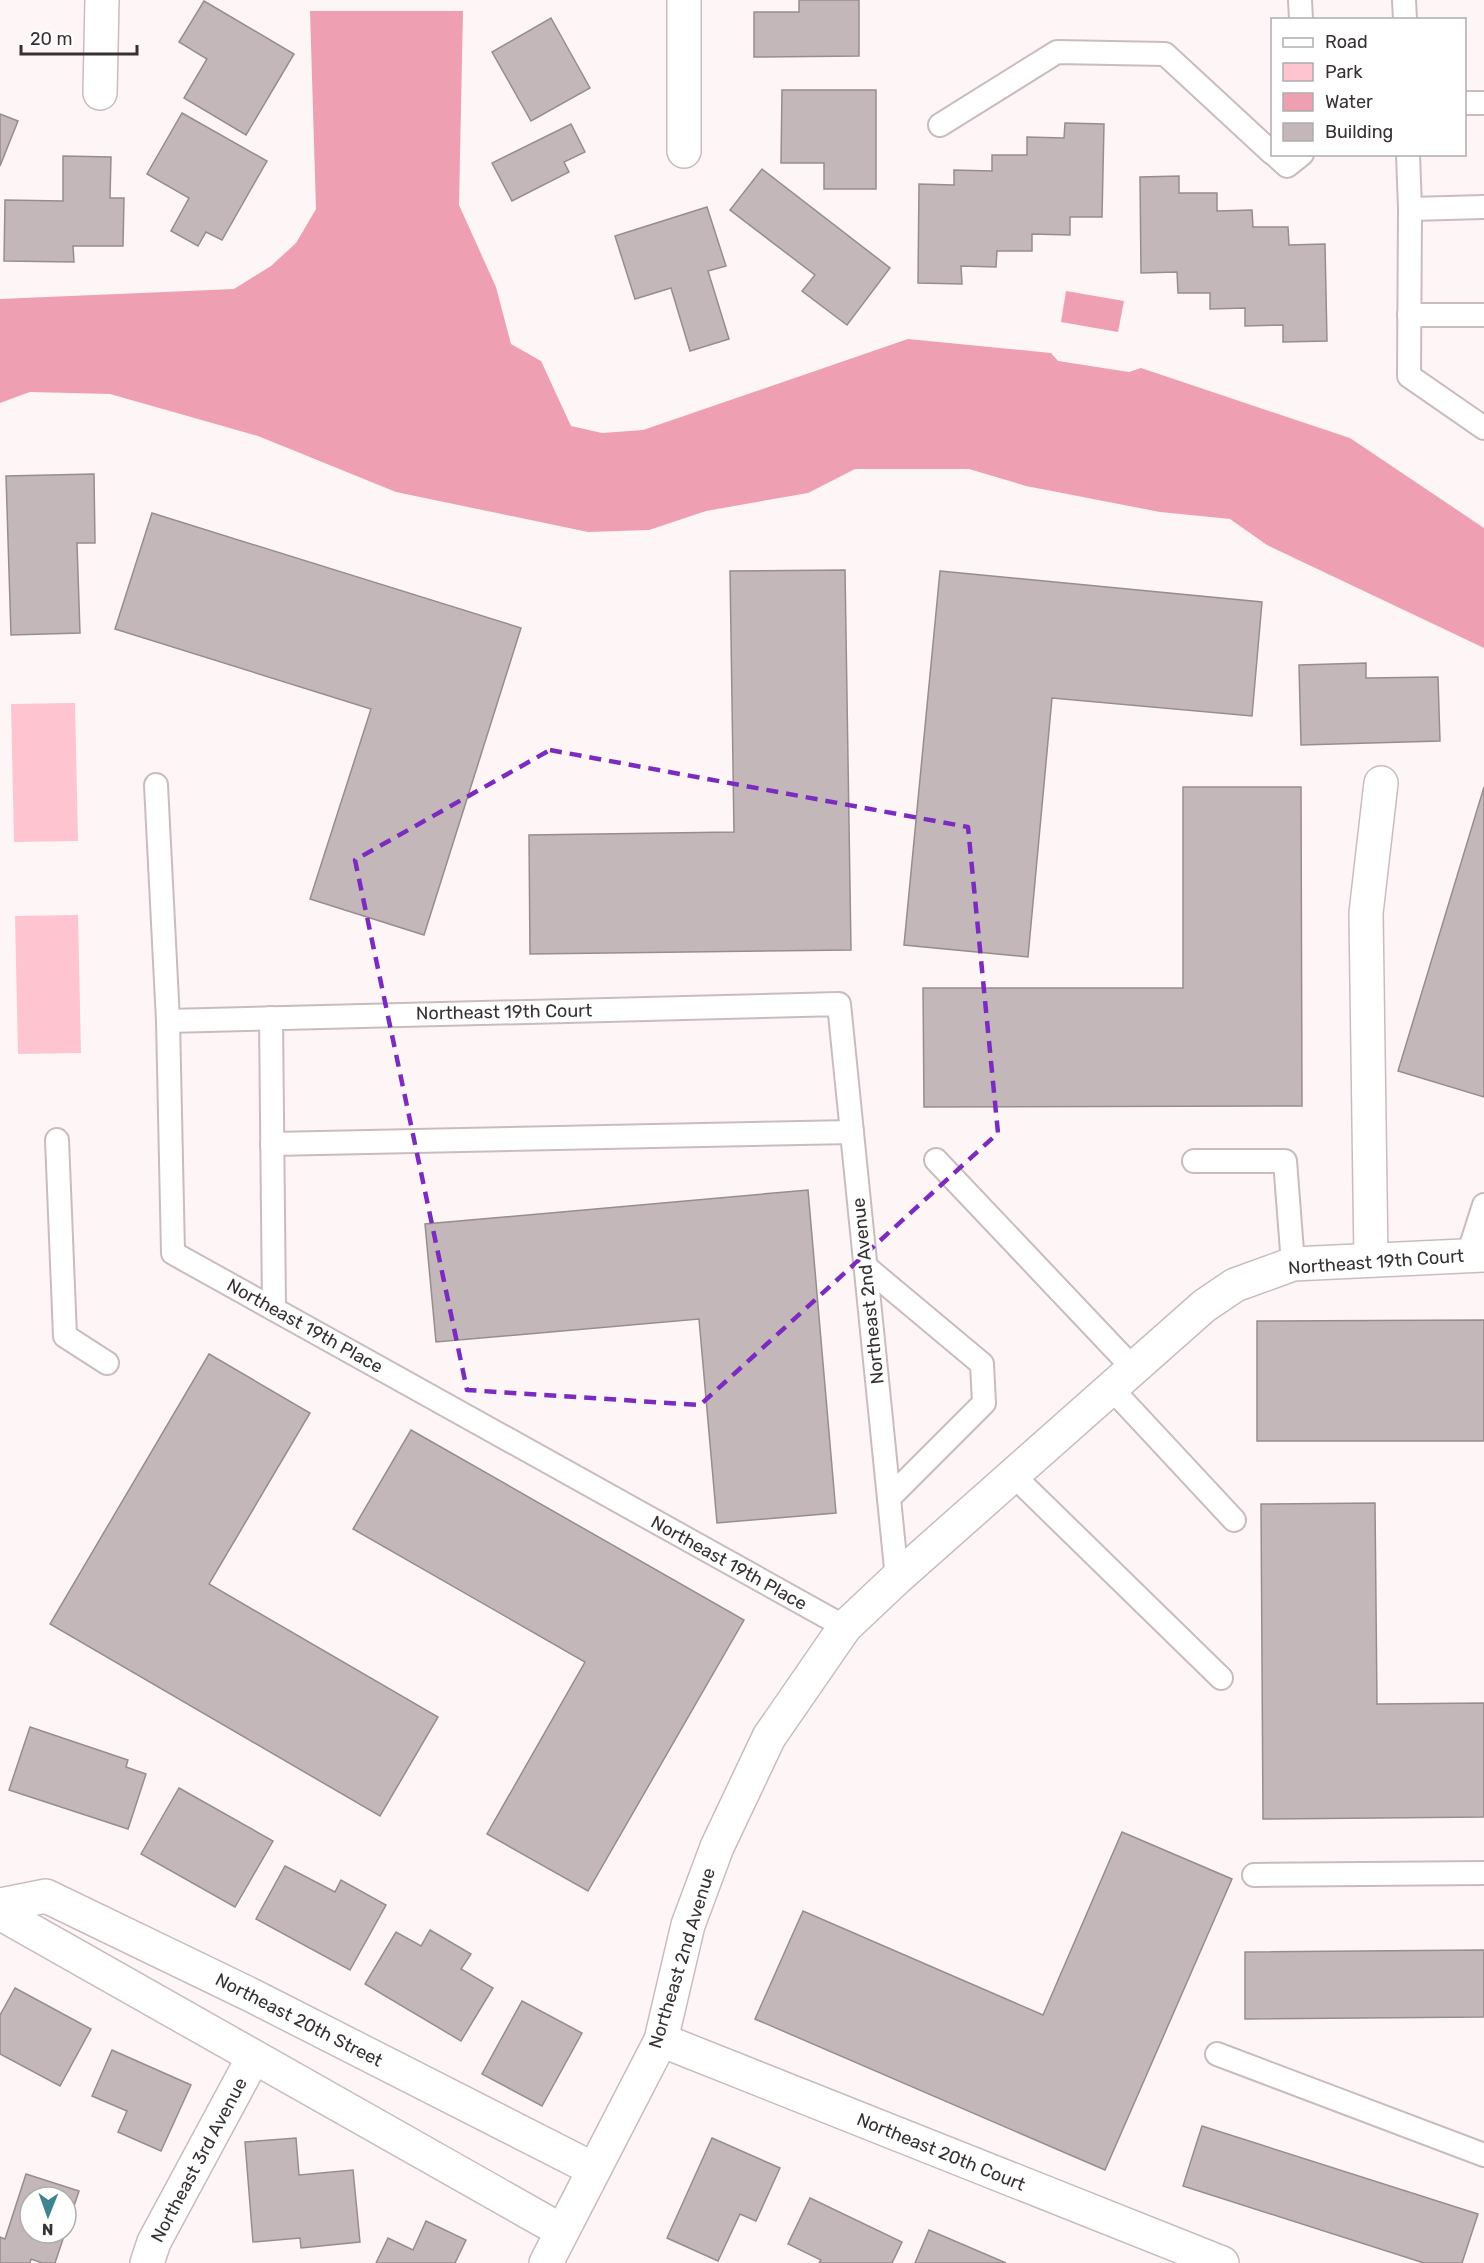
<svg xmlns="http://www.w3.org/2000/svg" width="1484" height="2263" viewBox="0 0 1484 2263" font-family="Rubik,sans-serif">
	<rect width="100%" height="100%" fill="#fef5f7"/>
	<g fill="#fec4d0">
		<path d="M75,703L78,841L14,842L11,704Z"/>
		<path d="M78,915L81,1053L18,1054L15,916Z"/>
	</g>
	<g fill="#eea0b2">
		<path d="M310,11H463L459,205L496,287L511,344L541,361L571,426L602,433L643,430L908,339L1051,353L1058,361L1129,372L1141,368L1350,438L1484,528V648L1267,545L1230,519L1160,512L1026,486L969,469H855L808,493L706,511L649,530L588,532L396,492L258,436L110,394L30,392L0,403V299L234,289L271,266L296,243L316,209Z"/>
		<path d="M1066,291L1124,301L1118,332L1061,322Z"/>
	</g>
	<g fill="#c4b7b9" stroke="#988c8e" stroke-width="1.5">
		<path d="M799,0H859V56L754,57V12H799Z"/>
		<path d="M204,1L294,54L246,135L184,98L207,59L179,42Z"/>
		<path d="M551,18L590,88L531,121L492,52Z"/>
		<path d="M782,90H876V189H824V163H781Z"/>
		<path d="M182,113L267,161L222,240L206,232L198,246L171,231L189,198L147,174Z"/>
		<path d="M0,114L18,121L0,166Z"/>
		<path d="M1065,123L1104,124L1102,217H1070V235L1032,234V251H997L996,267L961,266L962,284L918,283L919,184L954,185V170L992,171V155H1027V137L1064,138Z"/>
		<path d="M571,124L585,152L564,162L569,172L512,201L492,163Z"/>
		<path d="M63,156L111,157L110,198H124L123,246H73L74,262L4,261L5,200L63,201Z"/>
		<path d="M762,169L890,268L847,325L802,291L815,275L730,210Z"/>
		<path d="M1179,176V193H1217V211L1252,210L1253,227H1288L1289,245L1325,244L1327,341L1283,342V325L1245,326V308L1210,309V293H1178L1177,272L1141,273L1140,177Z"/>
		<path d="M707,207L726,266L708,271L729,339L690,351L671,288L635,299L615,236Z"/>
		<path d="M94,474L95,543H77L80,633L11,635L6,476Z"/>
		<path d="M152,513L521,628L424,935L310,899L371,709L115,629Z"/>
		<path d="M845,570L851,950L530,954L529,835L734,832L730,571Z"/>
		<path d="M940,571L1262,602L1252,716L1052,698L1028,957L904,945Z"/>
		<path d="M1366,663V678L1438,677L1440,741L1301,745L1299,665Z"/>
		<path d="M1183,787H1301L1302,1106L924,1107L923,988H1183Z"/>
		<path d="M1484,787V1097L1398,1071Z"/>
		<path d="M808,1190L836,1513L717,1523L699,1319L436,1342L425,1224Z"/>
		<path d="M1484,1320V1441H1257V1321Z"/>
		<path d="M209,1354L310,1413L209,1584L438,1717L380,1816L50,1624Z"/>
		<path d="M411,1430L744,1620L588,1891L487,1834L585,1662L353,1529Z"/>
		<path d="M1375,1503L1377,1704L1484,1703V1817L1263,1819L1261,1504Z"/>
		<path d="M30,1727L128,1760L126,1767L146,1774L128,1829L9,1790Z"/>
		<path d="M179,1788L273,1841L235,1907L141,1854Z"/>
		<path d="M1122,1832L1232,1879L1105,2170L755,2019L803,1911L1043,2015Z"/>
		<path d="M285,1866L335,1892L341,1880L386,1905L350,1970L256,1919Z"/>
		<path d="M430,1930L471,1954L461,1969L493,1988L461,2041L365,1984L396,1932L421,1946Z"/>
		<path d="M1484,1950V2017L1245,2019V1952Z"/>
		<path d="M15,1988L91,2029L60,2086L0,2054V2015Z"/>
		<path d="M522,2001L582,2033L542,2106L482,2074Z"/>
		<path d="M112,2050L191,2085L161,2151L118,2132L127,2111L92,2096Z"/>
		<path d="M1202,2126L1478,2214L1462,2263H1424L1183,2186Z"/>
		<path d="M296,2138L299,2175L353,2170L360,2242L301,2248L300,2238L253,2242L245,2142Z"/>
		<path d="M712,2138L780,2168L756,2221L740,2214L718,2261L667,2238Z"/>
		<path d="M26,2174L79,2191L66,2230V2197H30V2233H65L55,2263H42L31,2259L30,2263H0V2237L5,2239Z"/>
		<path d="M810,2198L902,2242L892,2263H819L821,2260L788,2244Z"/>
		<path d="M426,2221L466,2240L455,2263H376L388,2238L413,2250Z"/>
		<path d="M929,2230L1006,2263H915Z"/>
	</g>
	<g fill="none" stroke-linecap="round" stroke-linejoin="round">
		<g stroke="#cabcbe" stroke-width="26">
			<g id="service">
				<path d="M1300,0L1301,20"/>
				<path d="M1404,0L1405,20"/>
				<path d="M1464,103H1484"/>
				<path d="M940,125L1057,52L1165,54L1272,153"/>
				<path d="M1274,154L1287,166L1302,154"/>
				<path d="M1408,154L1410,209"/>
				<path d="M1484,207L1410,209L1409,376L1484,428"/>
				<path d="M1409,315H1484"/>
				<path d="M156,785L168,1021L173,1253L845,1627"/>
				<path d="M271,1018L274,1309"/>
				<path d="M168,1021L839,1004L897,1578"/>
				<path d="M57,1140L65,1336L107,1363"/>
				<path d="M272,1144L852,1132"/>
				<path d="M936,1160L1133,1368"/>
				<path d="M1194,1161H1285L1293,1264"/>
				<path d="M1468,1255L1484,1205"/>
				<path d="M866,1267L982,1364L984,1403L889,1498"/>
				<path d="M1111,1388L1234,1520"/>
				<path d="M1013,1475L1221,1678"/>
				<path d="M1254,1875L1484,1873"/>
				<path d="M1217,2054L1484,2155"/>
			</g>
		</g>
		<g stroke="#cabcbe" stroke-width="36">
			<g id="minor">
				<path d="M684,0V151"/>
				<path d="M100,93L102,0"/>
				<path d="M1371,1260L1366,913L1381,783"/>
				<path d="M0,1905L46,1896L253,1996L593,2169"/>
				<path d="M0,1913L562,2231"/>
				<path d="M661,2040L1222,2263"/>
				<path d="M147,2263L154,2242L253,2058"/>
				<path d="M546,2263L661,2040L688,1925L717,1847L769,1737L845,1627L897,1578L1204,1306L1235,1285L1293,1264L1484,1255"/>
			</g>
		</g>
		<use href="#service" stroke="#fff" stroke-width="22"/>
		<use href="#minor" stroke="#fff" stroke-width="33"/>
	</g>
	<path fill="none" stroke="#7b2cbf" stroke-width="4.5" stroke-dasharray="12 8" stroke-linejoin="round" d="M550,750L968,827L998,1133L700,1405L467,1390L355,860Z"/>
	<g text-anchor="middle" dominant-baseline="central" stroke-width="6" stroke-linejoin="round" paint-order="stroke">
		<g font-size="18" fill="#363132" stroke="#fff">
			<text transform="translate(504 1012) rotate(-1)">Northeast 19th Court</text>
			<text transform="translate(1376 1262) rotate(-4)">Northeast 19th Court</text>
			<text transform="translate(868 1291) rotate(-96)">Northeast 2nd Avenue</text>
			<text transform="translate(305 1326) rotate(29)">Northeast 19th Place</text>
			<text transform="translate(729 1563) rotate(29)">Northeast 19th Place</text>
			<text transform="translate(682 1958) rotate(-73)">Northeast 2nd Avenue</text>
			<text transform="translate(299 2020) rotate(27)">Northeast 20th Street</text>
			<text transform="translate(941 2152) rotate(22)">Northeast 20th Court</text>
			<text transform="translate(199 2160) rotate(-62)">Northeast 3rd Avenue</text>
		</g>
	</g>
	<rect x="1271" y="18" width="195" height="138" fill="#ffffff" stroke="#afadad" stroke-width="1.5"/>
	<rect x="1283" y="38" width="30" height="9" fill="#ffffff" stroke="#afadad" stroke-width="1.5"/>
	<text x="1325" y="48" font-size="18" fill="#363132">Road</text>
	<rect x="1283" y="63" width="30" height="18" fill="#fec4d0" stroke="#afadad" stroke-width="1.5"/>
	<text x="1325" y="78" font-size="18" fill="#363132">Park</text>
	<rect x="1283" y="93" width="30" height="18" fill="#eea0b2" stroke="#afadad" stroke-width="1.5"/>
	<text x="1325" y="108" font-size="18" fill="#363132">Water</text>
	<rect x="1283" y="123" width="30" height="18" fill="#c4b7b9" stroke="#afadad" stroke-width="1.5"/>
	<text x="1325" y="138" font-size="18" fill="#363132">Building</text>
	<g transform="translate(48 2215) rotate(181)"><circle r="28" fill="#ffffff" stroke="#afadad" stroke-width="1.5"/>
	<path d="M0-4.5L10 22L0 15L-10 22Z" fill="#3f8392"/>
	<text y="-9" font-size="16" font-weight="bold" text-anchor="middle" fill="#363132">N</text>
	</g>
	<path d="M21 45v9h116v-9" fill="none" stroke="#363132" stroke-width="3"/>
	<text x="30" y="45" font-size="18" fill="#363132" stroke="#ffffff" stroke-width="4.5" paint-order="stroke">20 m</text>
</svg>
